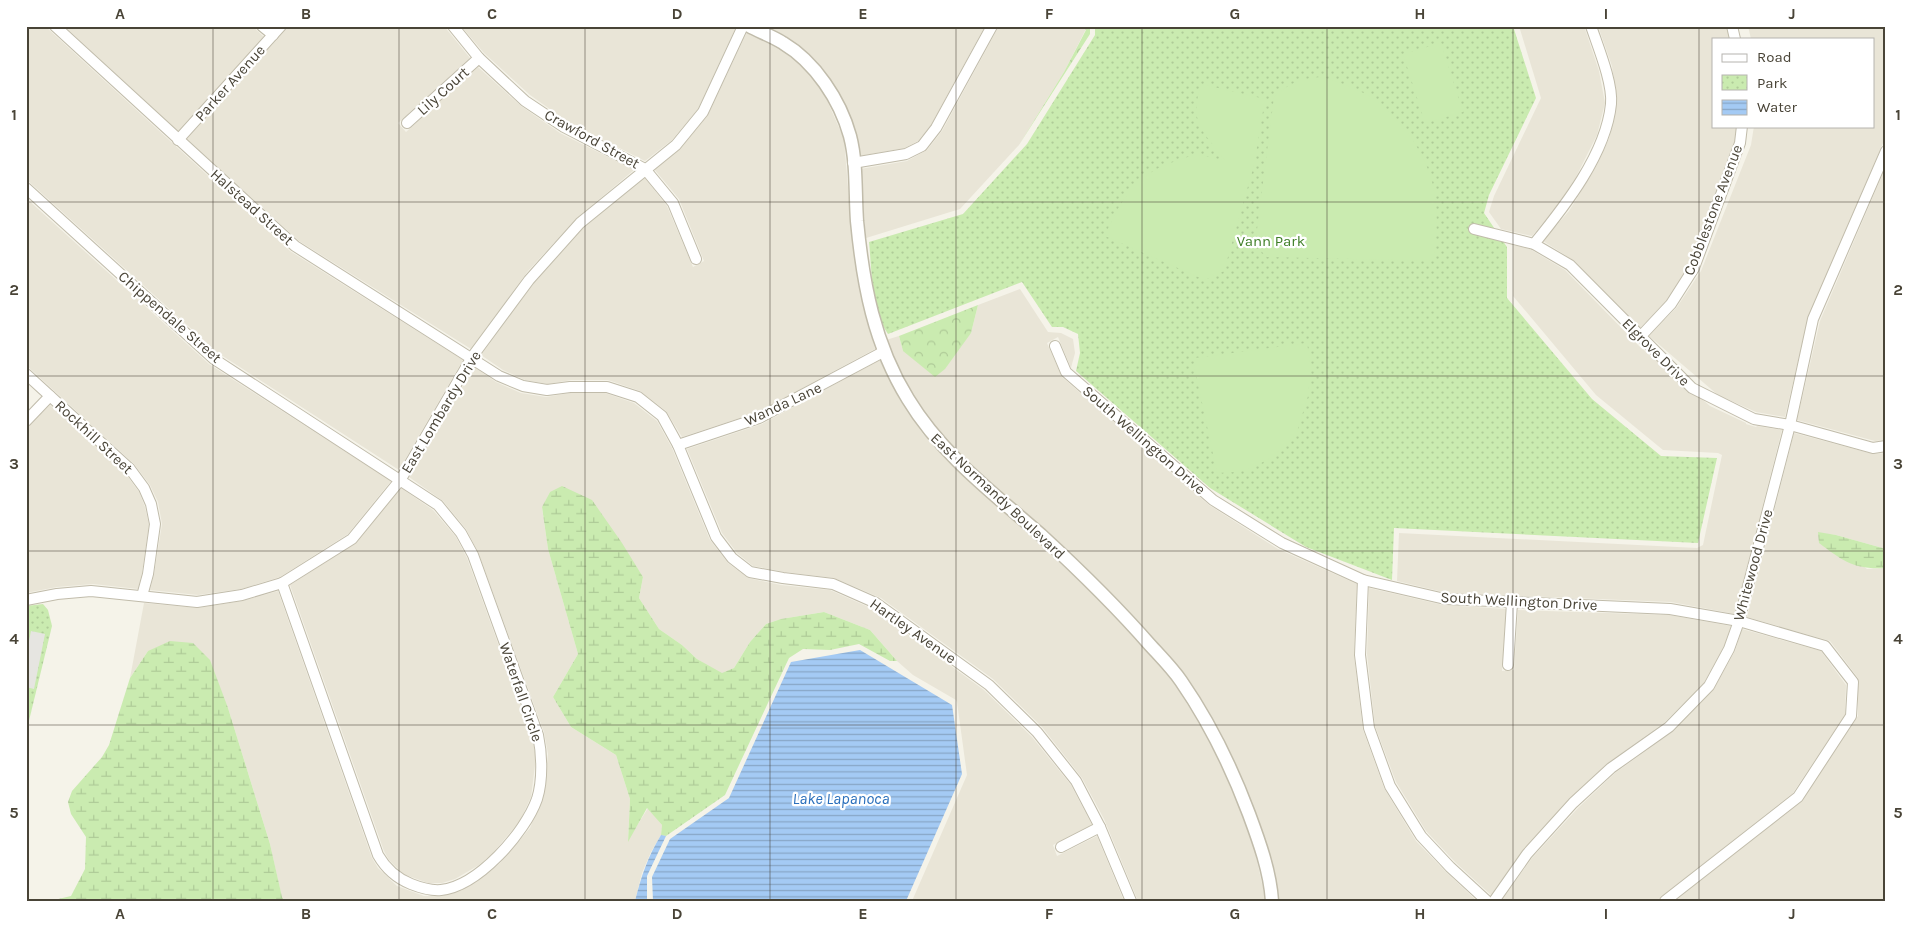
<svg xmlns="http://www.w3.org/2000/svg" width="1912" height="927" viewBox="0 0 1912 927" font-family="Karla,sans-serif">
	<defs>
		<pattern id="forest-crowns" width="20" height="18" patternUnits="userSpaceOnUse" patternTransform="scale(1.25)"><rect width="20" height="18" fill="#caebb0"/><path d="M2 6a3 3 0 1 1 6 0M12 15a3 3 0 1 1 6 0" fill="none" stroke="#afcb98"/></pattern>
		<pattern id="wetland-marsh" width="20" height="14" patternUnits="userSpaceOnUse" patternTransform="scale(1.25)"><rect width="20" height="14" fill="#caebb0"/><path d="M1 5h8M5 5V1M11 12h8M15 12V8" fill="none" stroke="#afcb98"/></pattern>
		<pattern id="park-dots" width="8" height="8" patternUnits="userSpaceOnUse" patternTransform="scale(1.25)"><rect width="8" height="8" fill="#caebb0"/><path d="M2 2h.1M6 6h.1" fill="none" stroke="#afcb98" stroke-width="1.8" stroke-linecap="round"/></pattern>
		<pattern id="water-rules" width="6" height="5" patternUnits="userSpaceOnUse" patternTransform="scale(1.25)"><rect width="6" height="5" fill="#a4caf4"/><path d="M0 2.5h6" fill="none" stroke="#88a6c6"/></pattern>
	</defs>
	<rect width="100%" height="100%" fill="#f5f3e9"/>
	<g fill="#e9e5d7">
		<path d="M26,26H45L290,251L463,360L399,470L218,353L26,179Z"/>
		<path d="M64,26H252L264,37L178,131Z"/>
		<path d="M289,26H444L470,58L398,123L406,132L478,67L521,106L560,133L634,170L577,218L528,271L471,349L299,241L187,139Z"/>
		<path d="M461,26H734L736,27L698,109L672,140L645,161L568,122L530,95L484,53Z"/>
		<path d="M765,26H985L931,125L918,141L905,148L859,156L856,133L838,91L824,70L810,55L787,37Z"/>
		<path d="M999,26H1081L1086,29L1064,72L1019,145L960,209L866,238L860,169L907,161L927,150L942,131Z"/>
		<path d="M1519,26H1584L1599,71L1605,103L1597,135L1576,177L1559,204L1532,236L1501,229L1489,212L1494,196L1541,98Z"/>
		<path d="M1598,26H1735L1738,39H1713V126H1741L1690,267L1667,300L1640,328L1573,260L1543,241L1569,211L1587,182L1609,139L1617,101L1612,66Z"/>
		<path d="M1748,26H1886V136L1808,318L1785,417L1756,412L1718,395L1649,336L1677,307L1701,271L1751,145L1754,126H1873V39H1751Z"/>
		<path d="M747,32L779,48L801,65L814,79L826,98L844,139L851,224L859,278L867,321L875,349L758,412L682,437L666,411L640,391L608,380H571L548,384L525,380L503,370L481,355L533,284L584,227L644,177L667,206L693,267L704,261L679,199L654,169L680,149L708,115Z"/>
		<path d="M1886,166V440L1875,441L1797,420L1820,321Z"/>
		<path d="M26,198L209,364L391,481L348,534L280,577L241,589L198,595L150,590L154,574L162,524L158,502L150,485L134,464L26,365Z"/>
		<path d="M1513,245L1530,249L1565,270L1639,346L1710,406L1746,423V424L1756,427L1757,426L1782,430L1735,614L1671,602L1447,593L1397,581L1399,533L1697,548L1703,545L1722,455L1718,453L1663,450L1596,395L1513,296Z"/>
		<path d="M1020,289L1048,332L1061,333L1073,339L1075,353L1071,368L1058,337L1047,343L1062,377L1209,505L1278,549L1357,584L1354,656L1363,730L1384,788L1416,841L1446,872L1477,901H1279L1278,889L1266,842L1250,800L1223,737L1185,674L1132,614L1048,533L967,461L933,425L912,392L889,349L886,340L899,336L903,351L971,333L978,305Z"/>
		<path d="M880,360L900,400L923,434L958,471L1039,543L1123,623L1174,683L1212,744L1239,806L1254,848L1266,901H1138L1104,819L1082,778L1042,727L993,679L881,598L834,578L785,572L753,566L737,553L722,533L687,449L762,424Z"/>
		<path d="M474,367L496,382L521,393L546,397L570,393H605L634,403L657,421L672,448L710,540L728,563L748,578L781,585L830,590L873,609L984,690L1032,737L1071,785L1092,825L1053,845L1057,856L1097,836L1124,901H912L967,775L957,702L956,700L913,675L897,661L870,630L824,612L781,619L766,624L750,642L734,668L722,674L697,659L682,645L659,629L639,598L643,577L613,531L550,492L542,508L548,549L578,654L553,697L571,727L616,755L630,799L628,840L648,808L662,825L661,835L651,852L642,873L635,901H284L282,898L270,844L228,708L148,651L130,678L144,603L198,608L242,601L278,591L372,858L378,868L397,886L424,896H441L458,891L484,876L500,863L530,828L543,797L548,754L544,732L478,552L466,529L443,501L409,477Z"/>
		<path d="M50,405L125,473L139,492L145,507L149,525L142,573L138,589L93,584L57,587L26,593V429Z"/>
		<path d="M1794,433L1873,454L1886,453V549L1836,535L1818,533L1867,569L1886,568V901H1674L1801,802L1858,716V678L1830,641L1747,617Z"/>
		<path d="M401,488L433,510L456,537L467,558L532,737L536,757L531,797L520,821L492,854L479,865L455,879L442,883H428L403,874L389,860L384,851L290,585L354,544Z"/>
		<path d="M1369,588L1443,605L1506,609L1502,671L1514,670L1518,610L1669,615L1731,626L1724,647L1704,683L1665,722L1608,763L1570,799L1523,850L1491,895L1455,862L1426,831L1396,782L1375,726L1367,654Z"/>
		<path d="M1742,629L1821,651L1846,685L1845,715L1793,793L1656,901H1501L1532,858L1578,808L1615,773L1672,732L1713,690L1735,651Z"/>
	</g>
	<g fill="url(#forest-crowns)">
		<path d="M1082,26H1090V34L1019,145L1064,72L1086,30Z"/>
		<path d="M978,305L971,333L945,369L935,377L903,351L899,336Z"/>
	</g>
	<g fill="url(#wetland-marsh)">
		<path d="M562,486L592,500L622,543L643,577L639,598L659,629L682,645L697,659L722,673L734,668L750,642L766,624L781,619L824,612L870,630L897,661H890L859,644L830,650L803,649L789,658L725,795L666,836L661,835L662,825L647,808L628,842L630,799L616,755L571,727L553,697L578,654L548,549L542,507L550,492Z"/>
		<path d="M1818,532L1836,535L1886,549V568C1854,570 1843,561 1819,543Z"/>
		<path d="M170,641L193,643L210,660L228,708L270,844L282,897L284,901H50L71,896L85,869L86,837L71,814L68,802L72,791L102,757L109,745L130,678L148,651Z"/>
	</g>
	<g fill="url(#park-dots)">
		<path d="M1095,26H1513L1536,98L1489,195L1484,213L1507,247V298L1592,399L1661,456L1717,458L1698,543L1394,528L1392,580L1306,547L1210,488L1076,371L1080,353L1078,334L1063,327H1052L1022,282L888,334C871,309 872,271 869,242L963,214L1027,144L1095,35Z"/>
		<path d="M43,604L48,610L52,626L26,733V606Z"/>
	</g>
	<g fill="#caebb0">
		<path d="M1441,43L1463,112L1425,123L1403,54Z"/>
		<path d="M1320,77C1337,81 1365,91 1379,103C1407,126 1430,160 1435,196C1438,217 1436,240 1434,261L1267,257L1255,245L1274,97C1290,83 1299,79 1320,77Z"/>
		<path d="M1201,84L1265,99L1254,165L1224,271L1205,280L1105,236C1120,200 1137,173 1176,161C1183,159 1191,155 1198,155C1207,156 1216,159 1225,160C1202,129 1189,125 1201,84Z"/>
		<path d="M1307,343L1311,368L1308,396L1296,435L1272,457L1252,468L1236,472L1217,473L1194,365L1195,358Z"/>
	</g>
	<path fill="#e6e5e1" d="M31,631L45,634L34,689L26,687V656Z"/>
	<g fill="url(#water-rules)">
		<path d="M860,650L952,705L962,774L906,901H653L652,877L670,839L729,798L791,662Z"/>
		<path d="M661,835L666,836L647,876V901H635C641,877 648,856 661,835Z"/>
	</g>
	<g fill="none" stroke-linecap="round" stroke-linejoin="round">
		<g stroke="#c1bcab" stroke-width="12">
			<g id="minor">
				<path d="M55,26L295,246L499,376L523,386L547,390L570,387H607L638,397L662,416L678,445L716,537L732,558L750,572L783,578L833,584L876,603L989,685L1037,732L1076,781L1100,827L1131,901"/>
				<path d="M262,26L273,35"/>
				<path d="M453,26L479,58L525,101L564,127L645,169L673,203L696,259"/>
				<path d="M1732,26L1735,39"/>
				<path d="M407,123L479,58"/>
				<path d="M178,140L281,26"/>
				<path d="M853,163L906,154L922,146L936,128L992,26"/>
				<path d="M26,188L214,359L438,505L461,533L473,555L538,735C542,754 543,780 537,799C525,833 478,886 441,890C430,891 421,888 411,884C396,878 386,869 378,855L282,583"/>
				<path d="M1474,229L1534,244L1570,265L1692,388L1754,419L1790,425L1873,448L1886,446"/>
				<path d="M1534,244C1565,206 1606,154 1611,104C1613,83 1598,47 1591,26"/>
				<path d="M1640,337L1671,304L1694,268L1740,143L1742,126"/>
				<path d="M1055,346L1066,372L1213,500L1282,543L1363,580L1445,599L1670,609L1739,621L1825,646L1853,682L1851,716L1798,797L1665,901"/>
				<path d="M26,374L130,469L144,488L151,504L155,524L148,574L142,596"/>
				<path d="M26,421L50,396"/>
				<path d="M678,445L759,418L883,352"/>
				<path d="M1363,580L1360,655L1369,728L1390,786L1421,836L1450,867L1487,901"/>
				<path d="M26,600L57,594L91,591L197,602L242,595L282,583L352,539L401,479L472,357L529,280L580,223L676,145L703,112L743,26"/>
				<path d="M1508,665L1512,603"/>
				<path d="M1061,847L1100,827"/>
				<path d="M1494,901L1527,854L1573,803L1611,768L1669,727L1709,686L1729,649L1739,621L1790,425L1813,319L1886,151"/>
			</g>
		</g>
		<g stroke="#c1bcab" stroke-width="15">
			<path id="tertiary" d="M749,26C760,32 772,36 783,43C815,62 840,100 850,136C857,163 855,193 857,221C863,284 874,344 908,399C942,455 992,492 1041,535C1079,570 1116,606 1150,645C1160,656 1172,668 1181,681C1210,723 1231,766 1249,814C1259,841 1270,871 1272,901"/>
		</g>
		<use href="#minor" stroke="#fff" stroke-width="10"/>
		<use href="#tertiary" stroke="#fff" stroke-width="12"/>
	</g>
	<path fill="none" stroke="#494437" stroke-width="1" stroke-opacity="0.55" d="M213,26V901M399,26V901M585,26V901M770,26V901M956,26V901M1142,26V901M1327,26V901M1513,26V901M1699,26V901M26,202H1886M26,376H1886M26,551H1886M26,725H1886"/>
	<g text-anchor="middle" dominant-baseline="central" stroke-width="4.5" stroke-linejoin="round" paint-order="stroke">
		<g font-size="15" fill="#494437" stroke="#fff">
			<text transform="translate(230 83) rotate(-48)">Parker Avenue</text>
			<text transform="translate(443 91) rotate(-42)">Lily Court</text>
			<text transform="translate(592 139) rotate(29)">Crawford Street</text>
			<text transform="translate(252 207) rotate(42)">Halstead Street</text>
			<text transform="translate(1713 210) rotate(-69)">Cobblestone Avenue</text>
			<text transform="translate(170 317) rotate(41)">Chippendale Street</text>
			<text transform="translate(1656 352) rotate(45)">Elgrove Drive</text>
			<text transform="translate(783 404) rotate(-25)">Wanda Lane</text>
			<text transform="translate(441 412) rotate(-59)">East Lombardy Drive</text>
			<text transform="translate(94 437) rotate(43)">Rockhill Street</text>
			<text transform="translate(1144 440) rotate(41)">South Wellington Drive</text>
			<text transform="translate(998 496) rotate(43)">East Normandy Boulevard</text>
			<text transform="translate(1753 565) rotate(-75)">Whitewood Drive</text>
			<text transform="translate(1519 601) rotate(3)">South Wellington Drive</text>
			<text transform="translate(913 631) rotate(35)">Hartley Avenue</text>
			<text transform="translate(521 692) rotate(71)">Waterfall Circle</text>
		</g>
		<g font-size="15" fill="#3f7e27" stroke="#fff">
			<text x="1271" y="241">Vann Park</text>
		</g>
		<g font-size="16" font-style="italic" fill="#2a6fbb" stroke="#fff">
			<text x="841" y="798">Lake Lapanoca</text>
		</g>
	</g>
	<rect width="1912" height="927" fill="none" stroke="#ffffff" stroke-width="55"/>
	<rect x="1712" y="38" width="162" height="90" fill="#ffffff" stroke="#b6b4af"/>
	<rect x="1722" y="54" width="25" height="8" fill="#ffffff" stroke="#b6b4af"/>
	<text x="1757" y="62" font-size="15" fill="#494437">Road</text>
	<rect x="1722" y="75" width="25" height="15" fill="url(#park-dots)" stroke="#b6b4af"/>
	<text x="1757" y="88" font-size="15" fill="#494437">Park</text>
	<rect x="1722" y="100" width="25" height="15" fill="url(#water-rules)" stroke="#b6b4af"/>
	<text x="1757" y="112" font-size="15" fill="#494437">Water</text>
	<rect x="28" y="28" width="1856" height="872" fill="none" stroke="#494437" stroke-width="2"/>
	<g font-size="16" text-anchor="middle" font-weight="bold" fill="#494437">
		<text x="120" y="19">A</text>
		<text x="306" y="19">B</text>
		<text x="492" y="19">C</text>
		<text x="677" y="19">D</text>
		<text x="863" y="19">E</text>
		<text x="1049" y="19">F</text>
		<text x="1235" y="19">G</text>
		<text x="1420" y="19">H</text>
		<text x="1606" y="19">I</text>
		<text x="1792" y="19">J</text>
		<text x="14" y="120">1</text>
		<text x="1898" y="120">1</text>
		<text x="14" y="295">2</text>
		<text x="1898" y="295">2</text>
		<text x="14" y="469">3</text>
		<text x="1898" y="469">3</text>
		<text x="14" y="644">4</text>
		<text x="1898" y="644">4</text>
		<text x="14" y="818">5</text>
		<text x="1898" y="818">5</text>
		<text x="120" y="919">A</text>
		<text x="306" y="919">B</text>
		<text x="492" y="919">C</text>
		<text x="677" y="919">D</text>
		<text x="863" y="919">E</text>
		<text x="1049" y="919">F</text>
		<text x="1235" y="919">G</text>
		<text x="1420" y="919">H</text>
		<text x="1606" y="919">I</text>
		<text x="1792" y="919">J</text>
	</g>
</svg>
